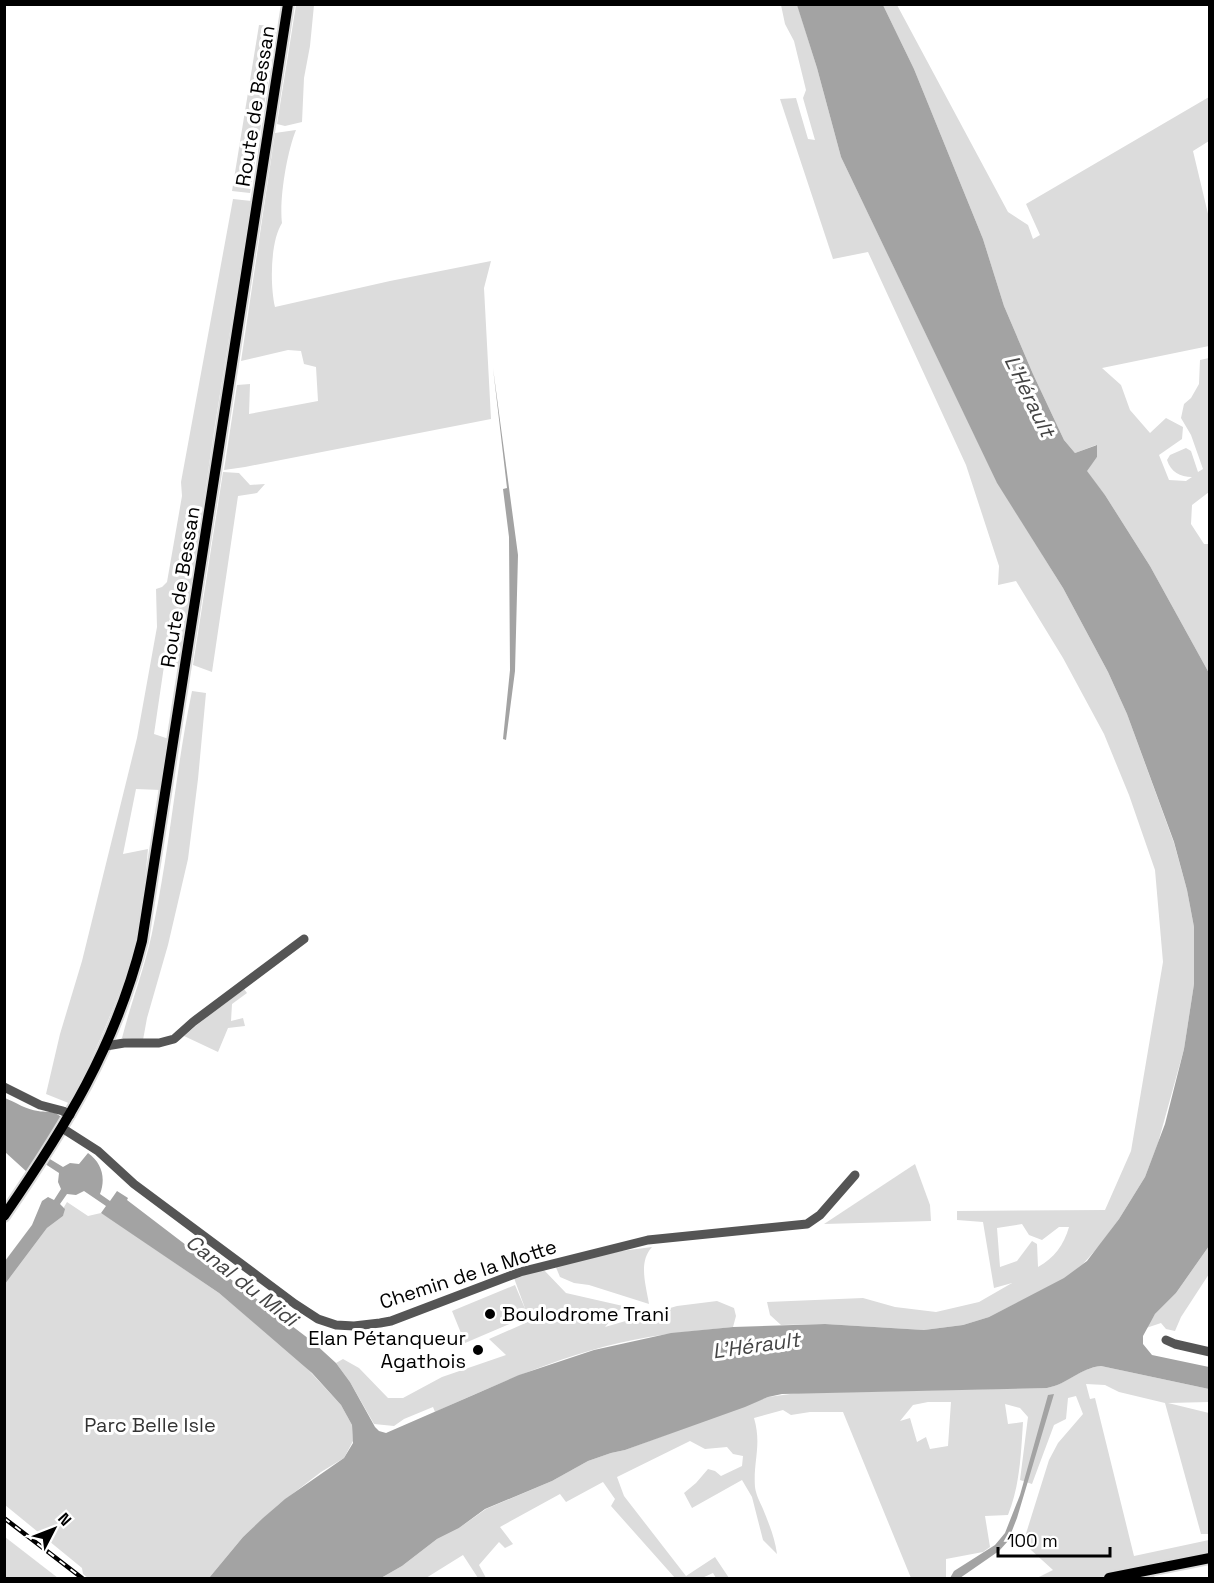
<svg xmlns="http://www.w3.org/2000/svg" width="1214" height="1583" viewBox="0 0 1214 1583" font-family="'Space Grotesk',sans-serif">
	<rect width="100%" height="100%" fill="#fff"/>
	<g fill="#dcdcdc" fill-rule="evenodd">
		<path d="M797,4L817,68L841,157L997,482L1063,588L1108,672L1127,714L1174,843L1187,890L1194,927L1195,956L1194,984L1184,1049L1158,1143L1145,1177L1119,1219L1099,1246L1083,1264L1064,1279L1021,1301L989,1317L963,1325L924,1330L825,1324L781,1325L770,1315L767,1302L863,1298L895,1307L936,1312L979,1302L1012,1283L994,1288L983,1222L957,1220V1211L1105,1210L1131,1151L1163,962L1155,870L1129,795L1104,734L1063,658L1016,581L998,585L999,566L966,465L868,252L833,259L780,99L796,98L808,139L815,140L803,98L806,90L794,41L785,24L781,5ZM1022,1224L1029,1235L1042,1240L1059,1227H1069C1064,1245 1054,1258 1038,1267L1037,1244L1032,1241L1017,1261L1000,1267L997,1228Z"/>
		<path d="M296,5H314L310,46L304,78L302,122L285,126L277,124Z"/>
		<path d="M883,5H897L1008,212L1028,225L1033,239L1040,235L1026,204L1209,97V141L1193,151L1209,218V346L1102,368L1121,385L1130,410L1150,433L1166,418L1183,427L1182,439L1159,455L1169,480L1186,481L1192,477C1180,477 1171,472 1167,460L1170,455L1186,448L1191,451L1198,472L1203,469L1191,435L1181,418L1184,404L1191,398L1199,384L1200,360L1209,358V492L1192,505L1191,524L1204,544H1209V673L1150,566L1105,495L1086,471L1097,457L1096,445L1075,453L1064,440L1033,374L1004,306L983,239L914,69Z"/>
		<path d="M259,25L277,26L250,193L232,191Z"/>
		<path d="M296,130C287,152 279,199 282,223C270,242 270,286 275,307L390,281L491,261L484,288L491,419L245,467L224,470L237,385L250,384L249,414L318,401L316,367L304,364L301,351L288,350L241,361L275,133Z"/>
		<path d="M233,199L251,201L215,425L179,667L164,666L154,734L169,739L161,790L136,789L123,854L148,849C144,889 141,929 128,967C113,1014 91,1059 71,1104L46,1094L60,1034L82,961L137,738L157,627L156,589L162,587L167,582L182,496L181,482Z"/>
		<path d="M223,472L239,473L250,485L265,484L257,493L238,496L212,672L193,665Z"/>
		<path d="M192,691L206,693L198,779L188,859L168,945L147,1018L143,1040L122,1038C132,999 147,962 154,923C170,846 176,768 192,691Z"/>
		<path d="M244,989L247,993L232,1004L231,1021L243,1018L245,1026L228,1028L218,1052L184,1036L198,1024Z"/>
		<path d="M915,1164L930,1205L931,1221L824,1224Z"/>
		<path d="M67,1202L88,1216L101,1213L111,1219L219,1293L303,1364L341,1405L352,1425L353,1441L344,1458L321,1472L278,1505L243,1537L209,1578H88L83,1574L82,1568L5,1505V1284L47,1228L63,1216L64,1207Z"/>
		<path d="M1209,1246V1274L1181,1317L1175,1331L1166,1329L1161,1323L1146,1328L1155,1314L1176,1293Z"/>
		<path d="M652,1247C638,1262 646,1285 649,1304L589,1285L574,1283L560,1277L555,1265L621,1251Z"/>
		<path d="M543,1269L566,1293L623,1306L605,1327L677,1306L717,1301L734,1308L736,1316L733,1327C694,1331 657,1334 619,1343C555,1358 495,1385 435,1412L433,1407L404,1419L394,1426L374,1424L350,1382L336,1363L343,1359L359,1368L388,1398H403L442,1377L506,1355L489,1339L530,1321L528,1316L465,1343L452,1311L515,1285L526,1311L514,1278Z"/>
		<path d="M1101,1366L1209,1389V1402L1168,1403L1209,1413V1534H1201L1165,1403L1119,1392L1105,1385L1086,1384L1090,1399L1095,1398L1134,1556L1209,1540V1558L1171,1566L1152,1578H1037L1053,1570L1031,1550L1024,1540L1049,1460L1058,1443L1083,1414L1076,1396L1068,1398L1066,1419L1054,1425L1032,1484L1020,1480L1028,1417L1020,1408L1005,1404L1008,1424L1023,1422C1021,1454 1020,1485 1008,1515L985,1516L990,1547L983,1552L946,1559V1578H911L843,1412H810L791,1415L783,1410L754,1418C762,1445 753,1461 755,1487C756,1495 760,1502 763,1509C769,1524 775,1538 777,1554L763,1540L752,1497L742,1480L692,1508L684,1493L696,1483L708,1469L715,1471L721,1476L742,1466L743,1456L733,1454L727,1447L705,1449L690,1441L617,1477L624,1496L686,1576L715,1557L729,1578H716L713,1573L702,1578H675L611,1506L615,1499L603,1482L566,1502L560,1494L500,1527L513,1544L505,1548L499,1542L479,1565L486,1578H478L463,1555L426,1578H381L402,1566L437,1539L459,1528L486,1509L552,1481L588,1461L611,1453L625,1450L768,1397L798,1393L1047,1388C1067,1384 1080,1368 1101,1366ZM928,1402H951L948,1446L930,1449L926,1437L917,1442L910,1418L900,1421L913,1405Z"/>
		<path d="M4,1537H5L58,1578H5Z"/>
	</g>
	<g fill="#a3a3a3">
		<path d="M797,5H883L914,69L983,239L1004,306L1033,374L1064,440L1075,453L1097,445V457L1087,471L1105,495L1150,566L1209,673V1246L1176,1293L1155,1314L1143,1336V1344L1152,1355L1209,1367V1389L1101,1366C1080,1368 1068,1384 1047,1388L782,1394L768,1397L745,1407L625,1450L611,1453L588,1461L552,1481L485,1509L459,1528L437,1539L402,1566L381,1578H209L243,1537L263,1518L285,1499L344,1458L353,1443L352,1425L341,1405L312,1373L219,1293L101,1213L106,1206L84,1191L76,1195L67,1194L60,1204L65,1209L63,1216L47,1228L5,1284V1261L32,1225L42,1201L48,1197L54,1200L61,1189L58,1182L59,1173L36,1158L27,1172L5,1152V1098C15,1102 27,1110 38,1111C49,1113 52,1109 61,1117L40,1153L63,1167L70,1163L79,1164L88,1153C102,1163 106,1178 100,1194L110,1201L117,1191L128,1198L127,1200L313,1342L336,1363L350,1382L375,1427L379,1431L386,1433L519,1375L594,1350L671,1333L733,1327L825,1324L924,1330L963,1325L989,1317L1064,1278L1087,1261L1119,1219L1145,1177L1165,1124L1184,1049L1194,984V927L1187,890L1174,842L1127,714L1108,672L1063,588L997,483L841,157L817,68Z"/>
		<path d="M493,368L518,555L515,671L506,740L503,739L510,670L509,537L503,489L507,488Z"/>
		<path d="M1054,1394L1017,1518L1008,1541L999,1551L960,1578H950L954,1571L995,1545L1005,1533L1020,1495L1048,1395Z"/>
	</g>
	<g fill="none" stroke-linecap="round" stroke-linejoin="round">
		<g stroke="#dbdbdb" stroke-width="14">
			<g id="major">
				<path d="M4,1216C66,1126 115,1047 142,941L288,4"/>
				<path d="M1109,1578L1210,1558"/>
			</g>
		</g>
		<g stroke="#555" stroke-width="9">
			<path d="M106,1046L124,1043H159L174,1039L193,1022L304,939"/>
			<path d="M4,1087L40,1105L63,1111L70,1115"/>
			<path d="M62,1128L98,1151L134,1184L295,1304L318,1319L336,1325L354,1326L380,1323L391,1321L520,1272L648,1240L807,1224L820,1215L855,1175"/>
			<path d="M1166,1340L1175,1344L1210,1352"/>
		</g>
		<use href="#major" stroke="#000" stroke-width="10"/>
		<g stroke="#000" stroke-width="4.5">
			<path id="rail" d="M4,1518L82,1578"/>
		</g>
		<use href="#rail" stroke="#fff" stroke-width="2" stroke-dasharray="7" stroke-linecap="butt"/>
	</g>
	<g fill="#000" stroke="#fff" stroke-width="2">
		<circle cx="490" cy="1314" r="6"/>
		<circle cx="478" cy="1350" r="6"/>
	</g>
	<g text-anchor="middle" dominant-baseline="central" stroke-width="6" stroke-linejoin="round" paint-order="stroke">
		<g font-size="20" fill="#000" stroke="#fff">
			<text transform="translate(255 106) rotate(-81)">Route de Bessan</text>
			<text transform="translate(180 587) rotate(-81)">Route de Bessan</text>
			<text transform="translate(468 1274) rotate(-18)">Chemin de la Motte</text>
		</g>
		<g font-size="20" fill="#000" stroke="#fff" text-anchor="start">
			<text x="502" y="1314">Boulodrome Trani</text>
			<text x="466" y="1338" text-anchor="end">Elan Pétanqueur<tspan x="466" dy="23">Agathois</tspan></text>
		</g>
		<g font-size="20" fill="#333" stroke="#fff">
			<text x="150" y="1425">Parc Belle Isle</text>
		</g>
		<g font-size="21" font-style="italic" fill="#444" stroke="#fff">
			<text transform="translate(1030 396) rotate(64)">L'Hérault</text>
			<text transform="translate(242 1280) rotate(38)">Canal du Midi</text>
			<text transform="translate(756 1345) rotate(-8)">L'Hérault</text>
		</g>
	</g>
	<rect width="1214" height="1583" fill="none" stroke="#000000" stroke-width="12"/>
	<g transform="translate(54 1529) rotate(48)" stroke="#ffffff" stroke-width="4.5" paint-order="stroke">
	<path d="M0-4.5L10 22L0 15L-10 22Z" fill="#000000"/>
	<text y="-9" font-size="16" font-weight="bold" text-anchor="middle" fill="#000000">N</text>
	</g>
	<path d="M998 1547v9h112v-9" fill="none" stroke="#000000" stroke-width="3"/>
	<text x="1007" y="1547" font-size="18" fill="#000000" stroke="#ffffff" stroke-width="4.5" paint-order="stroke">100 m</text>
</svg>
